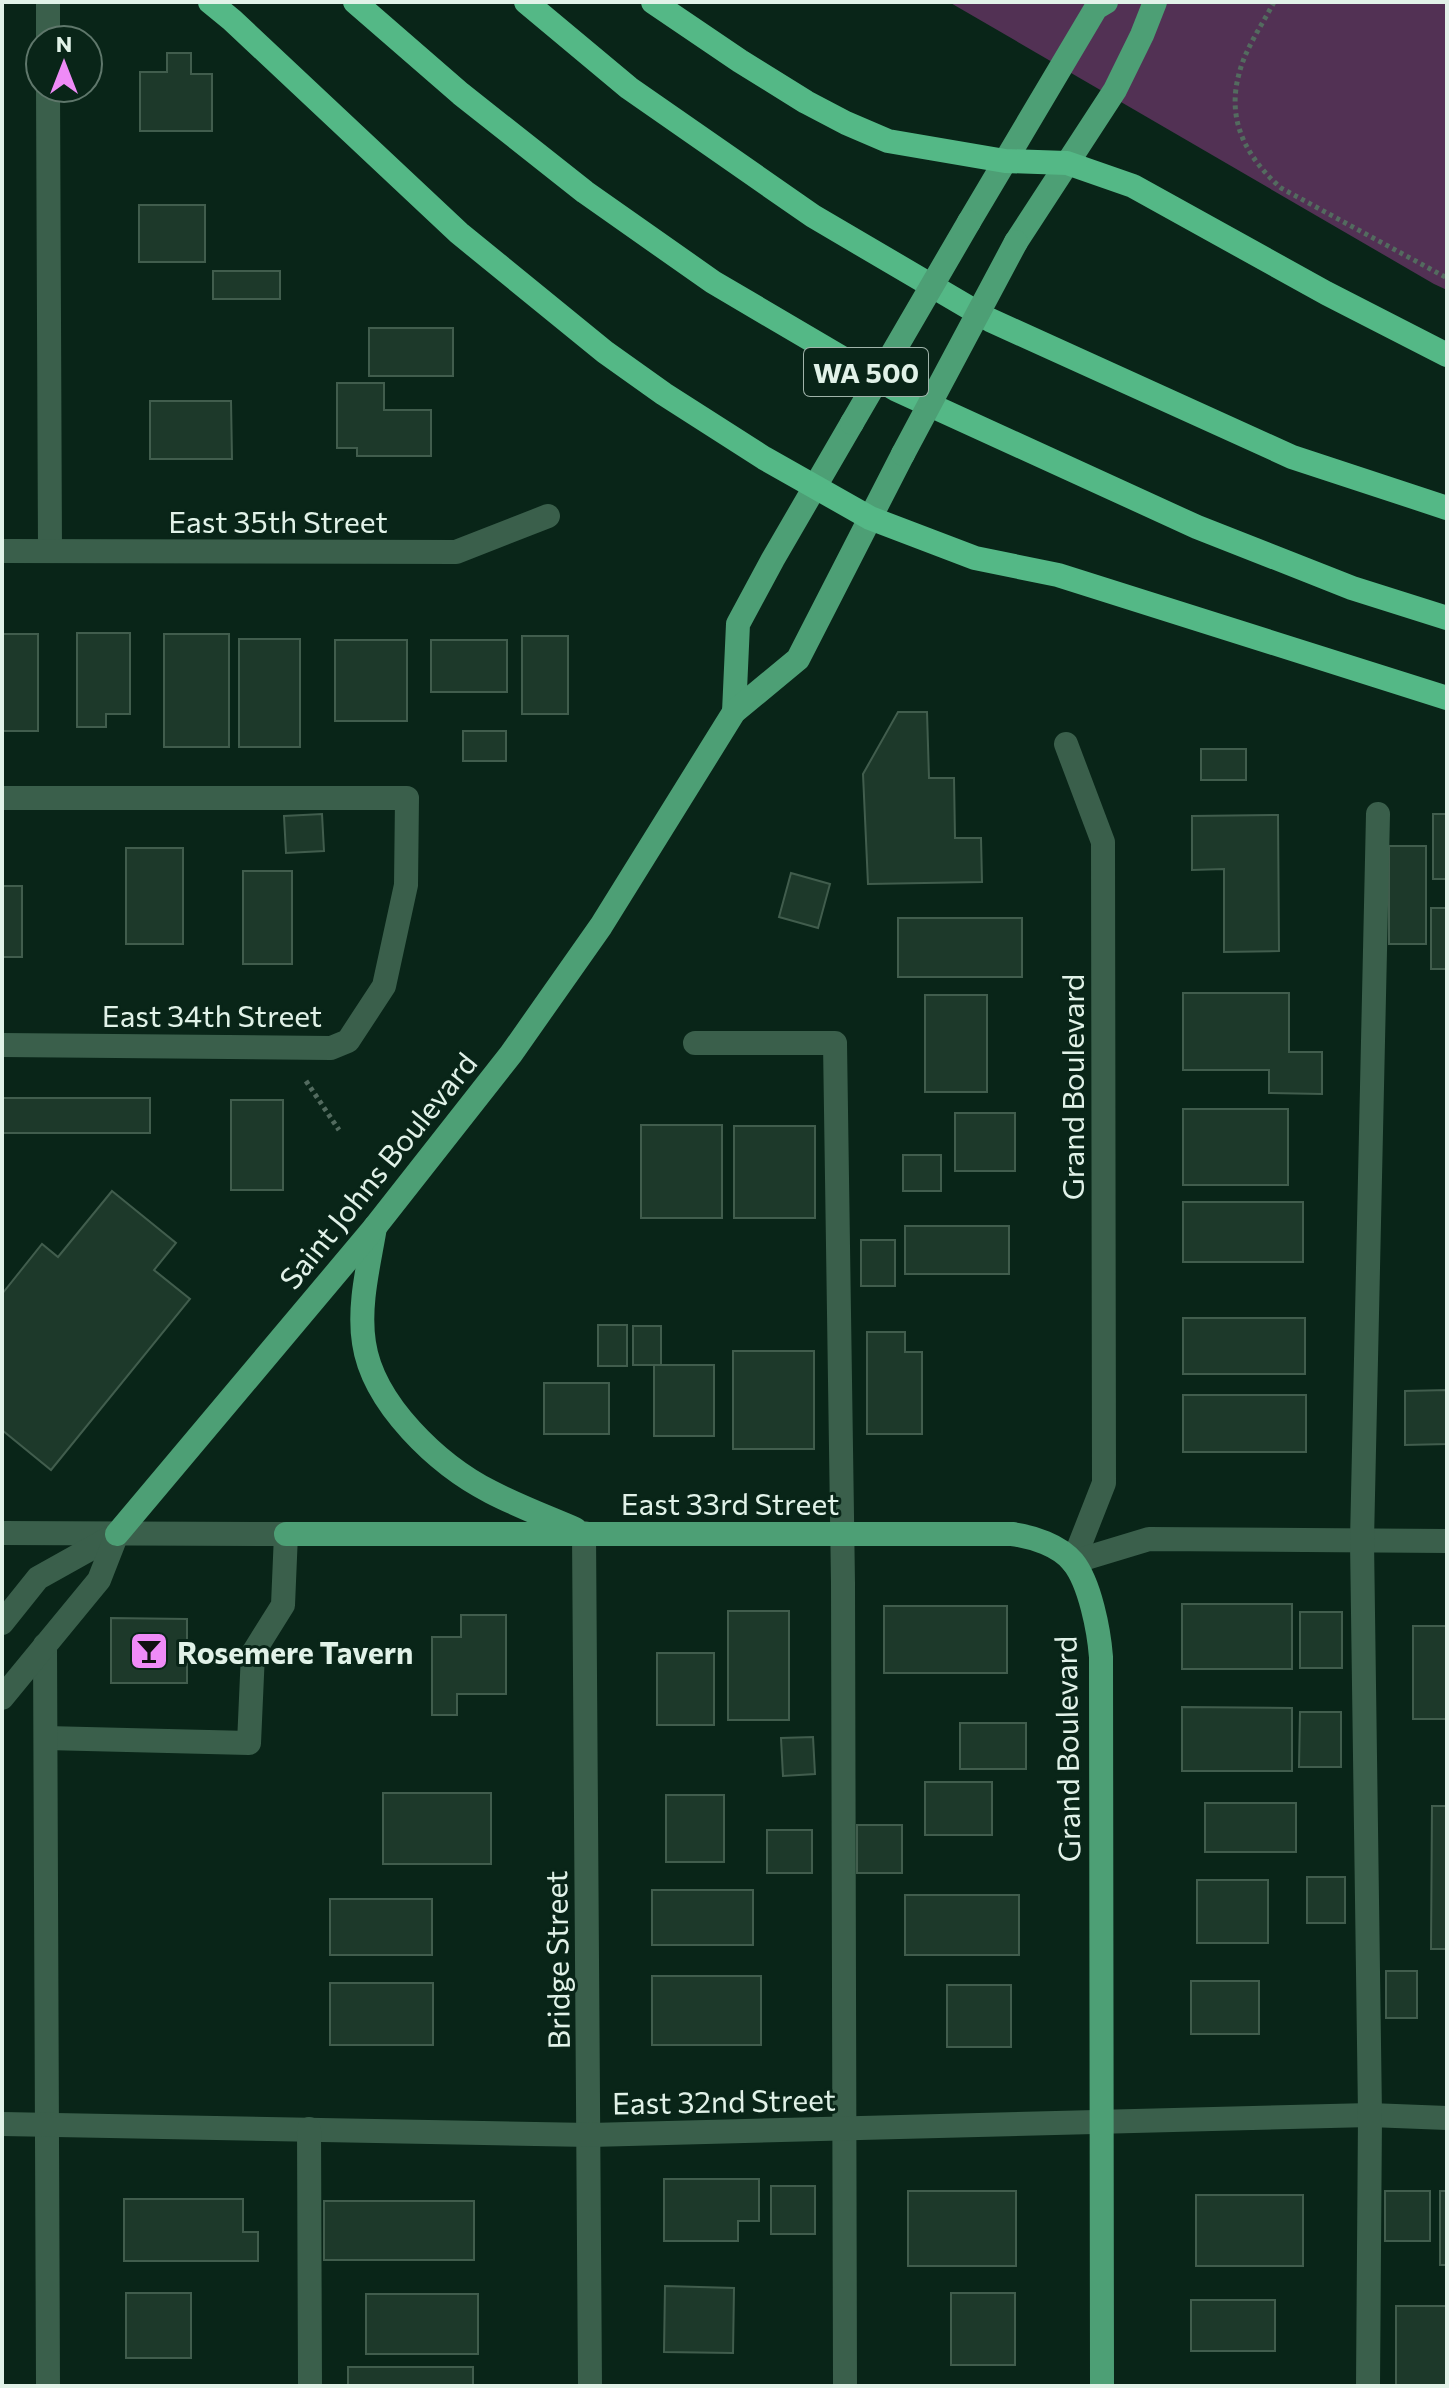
<svg xmlns="http://www.w3.org/2000/svg" width="1449" height="2388" viewBox="0 0 1449 2388" font-family="Commissioner,sans-serif">
	<rect width="100%" height="100%" fill="#092518"/>
	<path fill="#523154" d="M949,2H1447V290L1434,284Z"/>
	<g fill="#1d392a" stroke="#415d4d" stroke-width="2">
		<path d="M167,53H191V74H212V131H140V72H167Z"/>
		<rect x="139" y="205" width="66" height="57"/>
		<rect x="213" y="271" width="67" height="28"/>
		<rect x="369" y="328" width="84" height="48"/>
		<path d="M337,383H384V410H431V456H357V448H337Z"/>
		<path d="M150,401H231L232,459H150Z"/>
		<path d="M77,633H130V714H106V727H77Z"/>
		<rect x="2" y="634" width="36" height="97"/>
		<rect x="164" y="634" width="65" height="113"/>
		<rect x="522" y="636" width="46" height="78"/>
		<rect x="239" y="639" width="61" height="108"/>
		<rect x="335" y="640" width="72" height="81"/>
		<rect x="431" y="640" width="76" height="52"/>
		<path d="M898,712H927L929,778H954L955,838H981L982,882L868,884L863,774Z"/>
		<rect x="463" y="731" width="43" height="30"/>
		<rect x="1201" y="749" width="45" height="31"/>
		<path d="M322,814L324,851L286,853L284,816Z"/>
		<rect x="1433" y="814" width="14" height="65"/>
		<path d="M1278,815L1279,951L1224,952V869L1192,870V816Z"/>
		<rect x="1389" y="846" width="37" height="98"/>
		<rect x="126" y="848" width="57" height="96"/>
		<rect x="243" y="871" width="49" height="93"/>
		<path d="M791,873L830,884L818,928L779,917Z"/>
		<rect x="2" y="886" width="20" height="71"/>
		<rect x="1431" y="908" width="16" height="61"/>
		<rect x="898" y="918" width="124" height="59"/>
		<path d="M1183,993H1289V1052H1322V1094L1269,1093V1070H1183Z"/>
		<rect x="925" y="995" width="62" height="97"/>
		<rect x="2" y="1098" width="148" height="35"/>
		<rect x="231" y="1100" width="52" height="90"/>
		<rect x="1183" y="1109" width="105" height="76"/>
		<rect x="955" y="1113" width="60" height="58"/>
		<rect x="641" y="1125" width="81" height="93"/>
		<rect x="734" y="1126" width="81" height="92"/>
		<rect x="903" y="1155" width="38" height="36"/>
		<path d="M112,1191L176,1243L154,1270L190,1299L51,1470L2,1430V1294L42,1244L58,1257Z"/>
		<rect x="1183" y="1202" width="120" height="60"/>
		<rect x="905" y="1226" width="104" height="48"/>
		<rect x="861" y="1240" width="34" height="46"/>
		<rect x="1183" y="1318" width="122" height="56"/>
		<rect x="598" y="1325" width="29" height="41"/>
		<rect x="633" y="1326" width="28" height="39"/>
		<path d="M867,1332H905V1352H922V1434H867Z"/>
		<rect x="733" y="1351" width="81" height="98"/>
		<rect x="654" y="1365" width="60" height="71"/>
		<rect x="544" y="1383" width="65" height="51"/>
		<path d="M1447,1390V1444L1405,1445V1391Z"/>
		<rect x="1183" y="1395" width="123" height="57"/>
		<rect x="1182" y="1604" width="110" height="65"/>
		<rect x="884" y="1606" width="123" height="67"/>
		<rect x="728" y="1611" width="61" height="109"/>
		<rect x="1300" y="1612" width="42" height="56"/>
		<path d="M461,1615H506V1694H457V1715H432V1637H461Z"/>
		<path d="M111,1618L187,1619V1683H111Z"/>
		<rect x="1413" y="1626" width="34" height="93"/>
		<rect x="657" y="1653" width="57" height="72"/>
		<path d="M1182,1707L1292,1708V1771H1182Z"/>
		<path d="M1300,1712H1341V1767H1299Z"/>
		<rect x="960" y="1723" width="66" height="46"/>
		<path d="M813,1737L815,1774L783,1776L781,1738Z"/>
		<rect x="925" y="1782" width="67" height="53"/>
		<rect x="383" y="1793" width="108" height="71"/>
		<rect x="666" y="1795" width="58" height="67"/>
		<rect x="1205" y="1803" width="91" height="49"/>
		<path d="M1432,1806H1447V1949H1431Z"/>
		<rect x="857" y="1825" width="45" height="48"/>
		<rect x="767" y="1830" width="45" height="43"/>
		<rect x="1307" y="1877" width="38" height="46"/>
		<rect x="1197" y="1880" width="71" height="63"/>
		<rect x="652" y="1890" width="101" height="55"/>
		<rect x="905" y="1895" width="114" height="60"/>
		<rect x="330" y="1899" width="102" height="56"/>
		<rect x="1386" y="1971" width="31" height="47"/>
		<rect x="652" y="1976" width="109" height="69"/>
		<rect x="1191" y="1981" width="68" height="53"/>
		<rect x="330" y="1983" width="103" height="62"/>
		<rect x="947" y="1985" width="64" height="62"/>
		<path d="M664,2179H759V2221H738V2241H664Z"/>
		<rect x="771" y="2186" width="44" height="48"/>
		<rect x="908" y="2191" width="108" height="75"/>
		<rect x="1385" y="2191" width="45" height="50"/>
		<rect x="1440" y="2191" width="7" height="74"/>
		<rect x="1196" y="2195" width="107" height="71"/>
		<path d="M124,2199H243V2232H258V2261H124Z"/>
		<rect x="324" y="2201" width="150" height="59"/>
		<path d="M665,2286L734,2288L733,2353L664,2352Z"/>
		<rect x="126" y="2293" width="65" height="65"/>
		<rect x="951" y="2293" width="64" height="72"/>
		<rect x="366" y="2294" width="112" height="60"/>
		<rect x="1191" y="2300" width="84" height="51"/>
		<rect x="1396" y="2306" width="51" height="79"/>
		<rect x="348" y="2367" width="125" height="19"/>
	</g>
	<g fill="none" stroke-linecap="round" stroke-linejoin="round">
		<g stroke="#536b5f" stroke-width="5" stroke-dasharray="4 4" stroke-linecap="butt">
			<path d="M1274,2C1262,25 1245,49 1239,74C1226,121 1247,158 1281,188L1447,278"/>
			<path d="M306,1081L339,1130"/>
		</g>
		<g stroke="#3a5f4b" stroke-width="24">
			<path d="M48,4V40"/>
			<path d="M48,88L50,551"/>
			<path d="M2,551L456,552L548,516"/>
			<path d="M1066,744L1103,842L1104,1483L1073,1562"/>
			<path d="M2,798H407L406,885L384,986L348,1041L331,1048L2,1045"/>
			<path d="M695,1043H835L843,1583L845,2386"/>
			<path d="M2,1533L286,1534L283,1605L253,1653L249,1743L46,1738"/>
			<path d="M584,1533L590,2386"/>
			<path d="M1073,1562L1149,1539L1447,1541"/>
			<path d="M2,1623L38,1578L115,1535"/>
			<path d="M45,1645L48,2386"/>
			<path d="M2,1698L99,1580L117,1534"/>
			<path d="M2,2124L590,2135L1370,2115L1447,2118"/>
			<path d="M309,2129L310,2386"/>
			<path d="M1368,2386L1370,2115L1362,1541L1378,814"/>
		</g>
		<g stroke="#4d9f75" stroke-width="24">
			<path d="M969,222L1096,8L1106,2"/>
			<path d="M1016,242L1115,90L1142,35L1155,2"/>
			<path d="M734,712L738,624L773,559L852,423"/>
			<path d="M375,1227C369,1264 358,1305 364,1343C373,1404 438,1465 491,1492C518,1506 547,1517 575,1529"/>
			<path d="M117,1534L375,1227L511,1054L601,926L734,712L798,659L903,454"/>
			<path d="M286,1534H1012C1033,1537 1059,1545 1073,1562C1090,1583 1099,1631 1101,1657L1102,2386"/>
		</g>
		<g stroke="#54b886" stroke-width="24">
			<path d="M210,2L232,20L459,233L605,352L664,394L764,458L870,518L975,558L1058,575L1447,698"/>
			<path d="M355,2L461,94L585,192L713,282L895,389L1197,527L1352,588L1447,618"/>
			<path d="M526,2L629,88L813,216L990,320L1292,457L1447,508"/>
			<path d="M653,2L740,61L806,102L846,123L888,141L1005,161L1067,163L1133,186L1326,293L1447,355"/>
		</g>
		<g stroke="#4d9f75" stroke-width="24">
			<path d="M852,423L969,222"/>
			<path d="M903,454L1016,242"/>
		</g>
	</g>
	<defs>
		<g id="bar-square" transform="scale(2)"><rect x="-9" y="-9" width="18" height="18" rx="4" fill="#ef8bf7" stroke="#092518"/><path d="M-6-5H6L.8 .8V4.5H3.5V6h-7V4.5H-.8V.8Z" fill="#111"/></g>
	</defs>
	<g fill-rule="evenodd">
		<use href="#bar-square" x="149" y="1651"/>
	</g>
	<g text-anchor="middle" dominant-baseline="central" stroke-width="6" stroke-linejoin="round" paint-order="stroke">
		<rect fill="#092518" stroke="#a0b4aa" stroke-width="2" x="804" y="348" width="124" height="48" rx="6"/>
		<g font-size="28" font-weight="bold" fill="#e1f2e8">
			<text x="866" y="372">WA 500</text>
		</g>
		<g font-size="30" fill="#e1f2e8" stroke="#092518">
			<text x="278" y="520">East 35th Street</text>
			<text x="212" y="1014">East 34th Street</text>
			<text transform="translate(1071 1087) rotate(-90)">Grand Boulevard</text>
			<text transform="translate(377 1170) rotate(-51)">Saint Johns Boulevard</text>
			<text x="730" y="1502">East 33rd Street</text>
			<text transform="translate(1066 1749) rotate(-91)">Grand Boulevard</text>
			<text transform="translate(556 1960) rotate(-91)">Bridge Street</text>
			<text transform="translate(724 2100) rotate(-1)">East 32nd Street</text>
		</g>
		<g font-size="30" font-weight="bold" fill="#e1f2e8" stroke="#092518" text-anchor="start">
			<text x="177" y="1651">Rosemere Tavern</text>
		</g>
	</g>
	<rect width="1449" height="2388" fill="none" stroke="#e1f2e8" stroke-width="8"/>
	<g transform="translate(64 64)"><circle r="38" fill="#092518" stroke="#5f776b" stroke-width="2"/>
	<path d="M0-6L14 30L0 20L-14 30Z" fill="#ef8bf7"/>
	<text y="-12" font-size="22" font-weight="bold" text-anchor="middle" fill="#e1f2e8">N</text>
	</g>
</svg>
